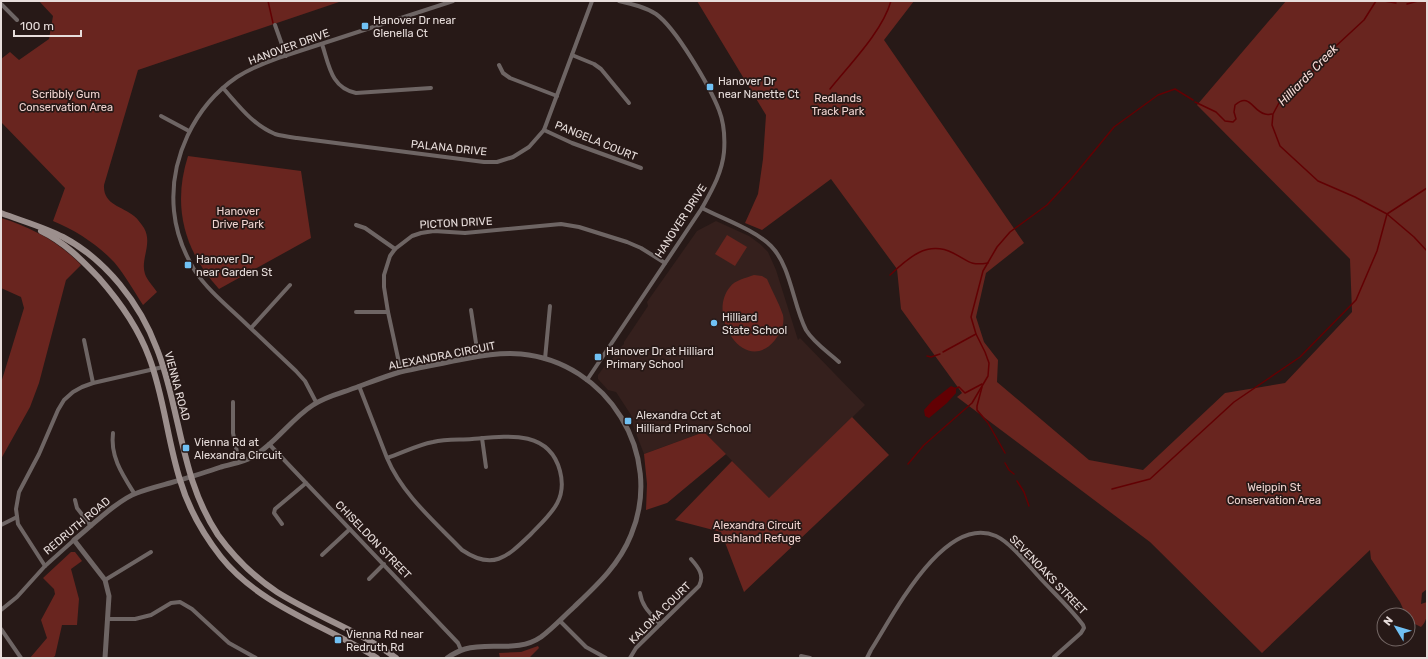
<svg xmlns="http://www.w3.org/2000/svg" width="1428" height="659" viewBox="0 0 1428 659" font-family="Rubik,sans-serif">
	<rect width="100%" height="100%" fill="#271917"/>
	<path fill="#35201d" d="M716,221L749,236L760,244L768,252L776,270L798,340L800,338L865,405L769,499L704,432L644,454L632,423L631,415L616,392L608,390L598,379V375L604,367L607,366L619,349L624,344V342L648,306L647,302L697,231Z"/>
	<g fill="#69251f">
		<path d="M39,1H342L138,70L104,185C103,205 122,206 134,216C138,219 141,224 144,228C153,244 140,259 145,274C147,280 153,286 157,292L143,305C134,291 125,275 114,262C97,244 75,230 53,221L65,188L1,122V59L10,52L19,60L49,39L53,16Z"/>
		<path d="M697,1H914L884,40L1024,243L986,273L976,317L984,342L998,360L997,382L1089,460L1143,470L1225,393L1285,383L1352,312L1350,259L1197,105L1286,1H1427V589L1422,593L1421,604L1427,602C1427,612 1428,620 1421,627L1415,624L1408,618V615H1406L1400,602L1371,559L1370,550L1262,653L1150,542L957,397L962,393L901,309L897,269L831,179L762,230L745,223L758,194L763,159L766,115Z"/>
		<path d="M188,156L301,171L311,238L219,289C184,251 172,206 188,156Z"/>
		<path d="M1,218C31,227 59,242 81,265L66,280L39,383L30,407L1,459V383L24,308L21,297L1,288Z"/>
		<path d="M727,235L747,247L735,266L715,254Z"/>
		<path d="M754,275L762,276L767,279C772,291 779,303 783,315C785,325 780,333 775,340C745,377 706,315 730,287C735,280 746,278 754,275Z"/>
		<path d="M852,417L889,455L744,592L721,532L675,520L732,461L769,498Z"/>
		<path d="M704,432L726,454L667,503L646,510L647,484L644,454Z"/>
		<path d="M71,552H75L82,561L71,569L79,599L77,625H62L55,656L52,658H30L47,638L41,620L55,594L54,589L43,578Z"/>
		<path d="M538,646L539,648L529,658H500L499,653L521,652Z"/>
	</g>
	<path fill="#620003" d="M951,386L956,388V393L947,403L929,418L925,416L924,410L932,401Z"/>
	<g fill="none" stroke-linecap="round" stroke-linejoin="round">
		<g stroke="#620003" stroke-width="1.5">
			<path d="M268,1L273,23"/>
			<path d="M1376,1L1364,20L1323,58L1300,87L1280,101L1273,114L1272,125L1280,146L1318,181L1355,197L1387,214L1414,237L1427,251"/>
			<path d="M1384,1L1396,3"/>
			<path d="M1407,4L1418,1"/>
			<path d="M830,89C850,64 882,32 891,1"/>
			<path d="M1195,102L1216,112L1225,121L1233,122L1236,119L1234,112L1235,105C1250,92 1252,111 1265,114C1268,115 1270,114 1272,114"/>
			<path d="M890,275C908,258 927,240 953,253C969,261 969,266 988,263"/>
			<path d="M943,352L976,334"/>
			<path d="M927,356L931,357L940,354"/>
			<path d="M982,387L977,406V410L988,423L1005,453"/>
			<path d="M956,388L959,387L965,393L982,384"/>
			<path d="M1005,463L1009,470L1014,474"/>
			<path d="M908,464L924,445L972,403L988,376L989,363L985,352L976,334L971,317L983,271L997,247L1010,232L1047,205L1072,178L1114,127L1158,95L1175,89L1193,100"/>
			<path d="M1017,481L1024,492L1029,506"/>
			<path d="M1112,489L1150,479L1234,402L1300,357L1356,300L1377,251L1387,214L1427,188"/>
		</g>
		<g stroke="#6e6564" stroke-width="4">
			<path d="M1,4L17,20"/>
			<path d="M275,25L286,56"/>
			<path d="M322,44C329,65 331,88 356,93L431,88"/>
			<path d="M572,55L594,64L601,69L629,103"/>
			<path d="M499,65L503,73L510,78L557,96"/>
			<path d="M223,88C239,106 253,125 275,134C282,136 290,137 297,138L484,162H497L513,157L529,147L544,130L592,1"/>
			<path d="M161,116L189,131"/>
			<path d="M544,130L572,143L641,168"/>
			<path d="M702,208C723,219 755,230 771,246C791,266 793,305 806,330C814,343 828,352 839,362"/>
			<path d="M356,225L365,228L395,249"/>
			<path d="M471,310L478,356"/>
			<path d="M356,312H388"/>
			<path d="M251,328L290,285"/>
			<path d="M84,340L93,383"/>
			<path d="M545,359L550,306"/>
			<path d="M401,372L388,312L384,287V275L390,256L395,249L412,236L421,233L434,231L465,233L561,224L579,227L627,242L641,248L665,263"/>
			<path d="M587,380L702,208C712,190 722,173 724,152C725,139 724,123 719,110C710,87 676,28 656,14C645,7 632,4 619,1"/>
			<path d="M359,386L387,458C402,494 435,522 462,550C493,571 507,557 530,535C549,515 568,501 560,471C549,429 506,436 472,439C460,440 446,439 433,442C417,445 402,453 387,458"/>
			<path d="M233,402V433L239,462"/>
			<path d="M316,402L305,381L296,371C278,354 259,336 241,319C225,304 207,289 195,271C184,253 176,232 174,211C169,160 194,106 237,77C250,69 264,63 278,58L453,1"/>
			<path d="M113,433C110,456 122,474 134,493"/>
			<path d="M482,438L486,467"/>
			<path d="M269,444L458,643L461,650"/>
			<path d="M75,500L77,508L91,526"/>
			<path d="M282,524L274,513L275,509L306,483"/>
			<path d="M1,525L17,517"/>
			<path d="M322,555L350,529"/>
			<path d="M45,566L18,524L16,509L19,492L39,454L58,410L64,400L73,392L82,387L93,383L163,367"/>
			<path d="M369,579L384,564"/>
			<path d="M105,580L151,552"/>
			<path d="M640,593C642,607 651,614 660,624"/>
			<path d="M1,610L17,597L45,566L74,540"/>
			<path d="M108,619H135L151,615L171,603L180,602L192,609L229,643L256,658"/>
			<path d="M560,621L586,647L606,658"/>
			<path d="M1,629L21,658"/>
			<path d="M801,656L810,658"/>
			<path d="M630,658L636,648L699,586C705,575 698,567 691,559"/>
			<path d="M867,658L871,650C893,616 944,513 996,536C1011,543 1029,566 1040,578C1054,593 1070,608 1083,625L1084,628L1081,633L1054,657"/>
		</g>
		<path stroke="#6e6564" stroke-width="5" d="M105,658L109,596L105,580L74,540C90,527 119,499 137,493C147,489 159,486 170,483C187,478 204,473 221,467C232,464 244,462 254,456C276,443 291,419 313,405C323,398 337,394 349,390C366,384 383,377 400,372C417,368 435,365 453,361C475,357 498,352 521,354C607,362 665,454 631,535C619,565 597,585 574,607C563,617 553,628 541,637C518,653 490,642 465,649C458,651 453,654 447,658"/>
		<g stroke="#9c8f8d" stroke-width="6">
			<path d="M1,213C22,221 44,227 63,237C106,260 140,303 157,349C167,374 172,400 178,425C187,465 195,500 218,535C234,557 254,577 277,592C315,616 360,631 396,658"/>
			<path d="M41,231C64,242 82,260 99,278C120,302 138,327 149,357C164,396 167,439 180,480C188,507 203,534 221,557C260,606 325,625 377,658"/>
		</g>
	</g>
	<g fill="#70c1f4" stroke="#271917" stroke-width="1.5">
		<rect x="361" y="22" width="8" height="8" rx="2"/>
		<rect x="706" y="83" width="8" height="8" rx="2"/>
		<rect x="184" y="261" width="8" height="8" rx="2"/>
		<circle cx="714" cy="323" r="4"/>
		<rect x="594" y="353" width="8" height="8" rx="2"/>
		<rect x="624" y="417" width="8" height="8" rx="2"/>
		<rect x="182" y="444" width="8" height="8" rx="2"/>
		<rect x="334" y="636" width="8" height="8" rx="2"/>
	</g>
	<g text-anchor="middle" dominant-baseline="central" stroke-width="3.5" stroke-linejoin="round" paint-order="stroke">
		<g font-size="11" fill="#e7dddb" stroke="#271917" text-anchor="start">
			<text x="373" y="20">Hanover Dr near<tspan x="373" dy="13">Glenella Ct</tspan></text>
			<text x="718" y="81">Hanover Dr<tspan x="718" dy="13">near Nanette Ct</tspan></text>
			<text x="196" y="259">Hanover Dr<tspan x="196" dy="13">near Garden St</tspan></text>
			<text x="722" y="317">Hilliard<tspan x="722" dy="13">State School</tspan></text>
			<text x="606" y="351">Hanover Dr at Hilliard<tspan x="606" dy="13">Primary School</tspan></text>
			<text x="636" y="415">Alexandra Cct at<tspan x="636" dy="13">Hilliard Primary School</tspan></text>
			<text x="194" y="442">Vienna Rd at<tspan x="194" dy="13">Alexandra Circuit</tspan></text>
			<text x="346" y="634">Vienna Rd near<tspan x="346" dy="13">Redruth Rd</tspan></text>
		</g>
		<g font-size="11" fill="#e7dddb" stroke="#271917">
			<text transform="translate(289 47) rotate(-20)">HANOVER DRIVE</text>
			<text transform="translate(596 141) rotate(22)">PANGELA COURT</text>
			<text transform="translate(449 148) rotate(6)">PALANA DRIVE</text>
			<text transform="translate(681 221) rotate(-57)">HANOVER DRIVE</text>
			<text transform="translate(456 223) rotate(-3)">PICTON DRIVE</text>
			<text transform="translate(442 356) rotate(-11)">ALEXANDRA CIRCUIT</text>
			<text transform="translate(177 386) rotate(75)">VIENNA ROAD</text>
			<text transform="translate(77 526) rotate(-40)">REDRUTH ROAD</text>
			<text transform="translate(373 540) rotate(46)">CHISELDON STREET</text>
			<text transform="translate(1048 575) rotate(46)">SEVENOAKS STREET</text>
			<text transform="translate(660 613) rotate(-45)">KALOMA COURT</text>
		</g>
		<g font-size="11" fill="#f0d4d0" stroke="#271917">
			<text x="66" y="94">Scribbly Gum<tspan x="66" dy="13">Conservation Area</tspan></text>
			<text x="838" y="98">Redlands<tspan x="838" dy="13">Track Park</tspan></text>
			<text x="238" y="211">Hanover<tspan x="238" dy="13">Drive Park</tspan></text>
			<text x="1274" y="487">Weippin St<tspan x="1274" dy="13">Conservation Area</tspan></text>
			<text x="757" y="525">Alexandra Circuit<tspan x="757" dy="13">Bushland Refuge</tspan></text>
		</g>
		<g font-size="12" font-style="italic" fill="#f6dad6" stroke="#271917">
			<text transform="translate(1308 75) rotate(-46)">Hilliards Creek</text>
		</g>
	</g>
	<rect width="1428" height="659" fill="none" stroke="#e7dddb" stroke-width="4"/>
	<g transform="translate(1396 627) rotate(308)"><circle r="19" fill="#271917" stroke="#746765"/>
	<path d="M0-3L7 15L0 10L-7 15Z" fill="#70c1f4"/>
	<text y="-6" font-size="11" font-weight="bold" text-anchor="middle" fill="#e7dddb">N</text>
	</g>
	<path d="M14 30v6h67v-6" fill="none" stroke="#e7dddb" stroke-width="2"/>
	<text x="20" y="30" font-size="12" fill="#e7dddb" stroke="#271917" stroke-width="3" paint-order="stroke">100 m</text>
</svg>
